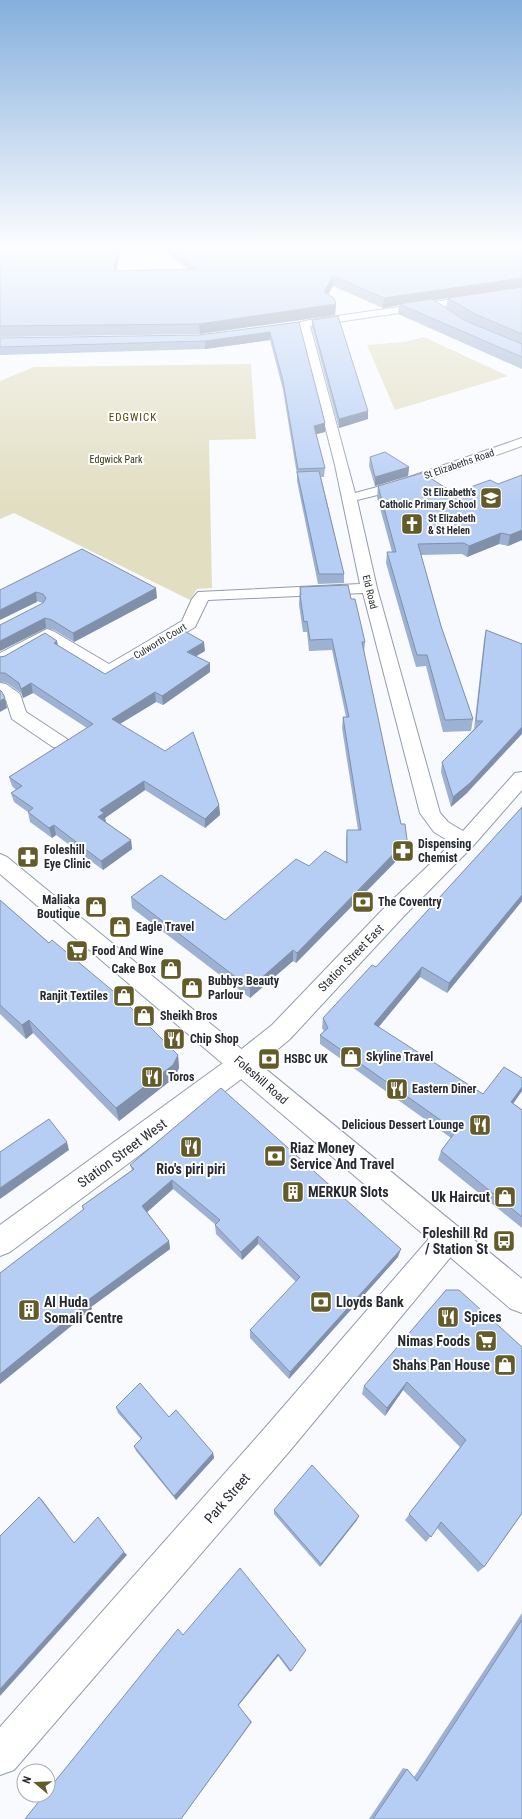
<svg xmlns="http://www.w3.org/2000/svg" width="522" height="1819" viewBox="0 0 522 1819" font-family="'Roboto Condensed',sans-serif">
	<rect width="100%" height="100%" fill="#f8fafe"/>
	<g fill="#e2dec2">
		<path d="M424,337L508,376L395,410L367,345L405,342Z"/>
		<path d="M251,364L256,439L209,440L212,588L197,589L190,600L14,513L0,519V381L34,367Z"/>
	</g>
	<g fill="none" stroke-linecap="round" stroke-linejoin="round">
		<g stroke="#939cac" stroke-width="2">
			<g id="minor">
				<path d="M522,289V295L310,326L355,493L392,483L522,438V446L402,489L357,500L377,588L440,813L448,822L463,831L515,773L522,772V790L473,846L403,917L290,1039L252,1071L10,1252L0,1256V1225L234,1055L272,1025L387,905L452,843L434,832L420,813L363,593L208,600L195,627L115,675L109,676L103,675L47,641L6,664L0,665V653L47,629L53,631L109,664L182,621L192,599L198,592L360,584L335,465L299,324L300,322L310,320Z"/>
				<path d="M0,683L6,684L20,694L26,712L67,739L69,743L67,747L60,749L53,747L12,719L6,700L0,696Z"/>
				<path d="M449,1223L459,1227L463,1237L459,1247L288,1453L14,1770L0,1775V1727L264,1429L439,1227Z"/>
			</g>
		</g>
		<g stroke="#939cac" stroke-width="2">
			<path id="secondary" d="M0,854L7,857L522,1279V1313L511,1309L0,874Z"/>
		</g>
		<use href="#minor" fill="#fff" fill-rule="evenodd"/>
		<use href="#secondary" fill="#fff" fill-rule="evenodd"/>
	</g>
	<g fill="#9db1d2" fill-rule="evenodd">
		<path d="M0,249L117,271L187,269L164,249H522V369L398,314L399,305L383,308L333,286L328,294L336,304L335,315L200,334L0,337ZM448,298L446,308L470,323L466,321L434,300Z"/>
		<path d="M312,320L368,411V419L339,428L312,327Z"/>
		<path d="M299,322L325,432L316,434L325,468L324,477H321L344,574V583L318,584L297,481V475L283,390L270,340L205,349L0,355V338L200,335Z"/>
		<path d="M370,457L409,467L408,476L375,486L369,466Z"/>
		<path d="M522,475V540L508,546L499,544L467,557L462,554L421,555L441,626L473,719L471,731L443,732L426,666L416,667L386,563L387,552H392L377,497L378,486L454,493L498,484Z"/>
		<path d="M300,587L351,599L365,642L364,652L391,779L401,824L407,840L406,851L296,963L293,961L250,998L132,908L131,897L225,920L309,866L346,862V841L347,830H358L342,728L343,717H346L332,650L309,651L307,632H303L299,605Z"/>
		<path d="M0,590L157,598L74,642L54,630L46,628L0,651L43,603Z"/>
		<path d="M486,630L522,644L467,793L451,807L441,772L442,762L474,729L484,640Z"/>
		<path d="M58,646L105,674L205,651L196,656L210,672L163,705L156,702L120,724L219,805L220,815L205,828L145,790L105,818L106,822L131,840L132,849L103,870L56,835L52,838L30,822L28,812L14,802L11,793L16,790L12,786L9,777L87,728L33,693L23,698L21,693L7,683L0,682V657Z"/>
		<path d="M522,807V901L447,993L420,977L378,1027L483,1094L522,1078V1091L513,1103L522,1110V1228L438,1160L441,1151L451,1138L320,1044V1035L324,1031L322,1028L323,1018L376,967Z"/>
		<path d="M0,900L178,1055L179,1068L174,1078L119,1121L33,1033L26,1039L0,1014Z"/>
		<path d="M130,1165L398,1257L289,1379L250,1338V1330L296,1282L258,1244L242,1260L216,1234L215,1225H216L173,1189L147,1212L169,1241L170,1249L91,1307L92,1309L0,1384V1273L83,1210L82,1206L132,1170Z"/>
		<path d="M522,1347V1514L484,1567L478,1572L437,1528L426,1542L405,1520L460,1447L403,1390L385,1416L362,1394L364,1386Z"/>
		<path d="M116,1407L169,1417L213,1453L214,1458L176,1500L136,1451L134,1446L141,1439L118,1413Z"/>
		<path d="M274,1510L357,1520L320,1567L274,1514Z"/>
		<path d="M522,1613V1819H369L403,1768L407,1769L414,1777Z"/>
		<path d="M183,1635L305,1652L290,1672L278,1656L238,1706L252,1722L181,1819H25Z"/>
	</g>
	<g fill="#8090ab">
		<path d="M117,249H120L115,281L114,271Z"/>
		<path d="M333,276V286L324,302V292Z"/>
		<path d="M522,278V288L448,298L401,305L399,304V305L383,308L384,298Z"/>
		<path d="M336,304L335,315L200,334L199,324Z"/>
		<path d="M270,332V340L205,349V341Z"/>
		<path d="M368,411V419L339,428V419Z"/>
		<path d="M325,423V432L313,435L314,426Z"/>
		<path d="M409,467L408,476L375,486V477Z"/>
		<path d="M522,530V540L508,546L510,535Z"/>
		<path d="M501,533L499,544L467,557L469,546Z"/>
		<path d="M156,588L157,598L74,642L73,633Z"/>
		<path d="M36,592L37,602L0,620V610Z"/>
		<path d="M45,618L46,628L0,651V641Z"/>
		<path d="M57,641L59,650L54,643Z"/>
		<path d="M204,642L205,651L188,661L187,652Z"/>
		<path d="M210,663V672L163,705L162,696Z"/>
		<path d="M31,683L33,693L23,698L21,689Z"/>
		<path d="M155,692L156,702L113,728L112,719Z"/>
		<path d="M5,698L7,708L0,712V701Z"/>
		<path d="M522,727V734L467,793L451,807L453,797Z"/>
		<path d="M144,781L145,790L105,818L106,822L98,817L100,810Z"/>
		<path d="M219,805L220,815L205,828V819Z"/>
		<path d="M54,825L56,835L52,838L49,828Z"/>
		<path d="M131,840L132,849L103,870L101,861Z"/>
		<path d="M407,840L406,851L296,963L297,953Z"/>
		<path d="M522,895V901L447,993L449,983Z"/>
		<path d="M293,950V961L250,998V988Z"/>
		<path d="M422,967L420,977L373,1034L374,1024Z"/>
		<path d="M29,1020L33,1033L26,1039L22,1025Z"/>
		<path d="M178,1055L179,1068L174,1078L119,1121L116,1108Z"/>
		<path d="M522,1087V1091L508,1111L511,1102Z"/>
		<path d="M67,1142L69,1150L0,1199V1188Z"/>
		<path d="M172,1180L173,1189L144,1215L142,1206Z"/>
		<path d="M258,1236V1244L242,1260L241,1252Z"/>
		<path d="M169,1241L170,1249L91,1307L92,1309L0,1384V1374L88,1300Z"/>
		<path d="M401,1249L398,1257L289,1379L290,1372Z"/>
		<path d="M407,1382L403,1390L385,1416L387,1408Z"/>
		<path d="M213,1453L214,1458L176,1500L174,1496Z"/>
		<path d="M39,1497L43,1501L77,1547L74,1543Z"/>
		<path d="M359,1516L357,1520L320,1567L321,1564Z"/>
		<path d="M124,1552L127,1555L0,1696V1689Z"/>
		<path d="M278,1654V1656L238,1706V1705Z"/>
	</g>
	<g fill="#b7cef4" stroke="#8090ab">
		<path d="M0,249H117L114,271L197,269L174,249H522V278L384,298L333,276L324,292L334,298L336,304L199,324L0,326Z"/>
		<path d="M522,287V334L475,314L448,298Z"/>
		<path d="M432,299L466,321L522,344V357L399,304Z"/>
		<path d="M338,316L368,411L339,419L312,320Z"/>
		<path d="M299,322L325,423L314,426L325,468L298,469L283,381L270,332L205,341L0,347V338L200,335Z"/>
		<path d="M385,452L409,467L375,477L370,457Z"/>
		<path d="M319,471L344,574H319L297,472Z"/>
		<path d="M422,473L454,493L490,480L498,484L522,475V530L510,535L501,533L469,546L464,543L418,544L441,626L473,719L445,720L427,655H417L387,552H396L378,486Z"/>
		<path d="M82,549L156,588L73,633L52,620L45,618L0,641V625L43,603L46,598L43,594L36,592L0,610V590Z"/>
		<path d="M348,585L351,599H355L365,642H362L391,779L401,824H405L407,840L297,953L293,950L250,988L131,897L161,875L225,920L296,859L309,866L325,851L347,863V830H361L343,717H349L332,639L310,640L307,621L304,622L300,595H301L300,587Z"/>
		<path d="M181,629L204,642L187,652L210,663L162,696L155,692L112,719L165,751L193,732L219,805L205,819L144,781L100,810L104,813L98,817L131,840L101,861L54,825L49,828L28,812L33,808L11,793L22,786L9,777L93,724L31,683L21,689L19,683L5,673H0V657L5,656L45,633L57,641L54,643L105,674Z"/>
		<path d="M486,630L522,644V727L470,783L453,797L442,762L483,721H476Z"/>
		<path d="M0,690L2,692L5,698L0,701Z"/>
		<path d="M522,807V895L449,983L422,967L374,1024L483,1094L504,1067L522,1078V1087L511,1102L522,1110V1217L441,1151L456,1131L320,1035L328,1028L323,1018L372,965L376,967Z"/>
		<path d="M0,900L49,943L52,940L119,996L178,1055L173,1065L116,1108L29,1020L22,1025L0,1005Z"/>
		<path d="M221,1088L401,1249L290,1372L250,1330L300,1277L258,1236L241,1252L215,1225L220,1220L172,1180L142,1206L169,1241L88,1300L89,1302L0,1374V1273L84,1209L82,1206L134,1169L130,1165Z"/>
		<path d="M49,1119L67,1142L0,1188V1152Z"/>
		<path d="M446,1290H459L522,1347V1513L484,1567L441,1522L431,1537L409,1514L466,1440L407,1382L387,1408L364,1386Z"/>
		<path d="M140,1383L169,1417L176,1410L213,1453L174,1496L134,1446L142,1438L116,1407Z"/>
		<path d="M312,1465L359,1516L321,1564L274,1510Z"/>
		<path d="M39,1497L74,1543L98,1517L124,1552L0,1689V1536Z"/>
		<path d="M240,1568L306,1650L291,1671L278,1654L238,1705L251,1722L181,1819H25L44,1795H48V1790L178,1629L183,1635Z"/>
		<path d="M522,1620V1819H373L407,1769L417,1781Z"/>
	</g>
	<linearGradient id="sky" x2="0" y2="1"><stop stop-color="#85afdd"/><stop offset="0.49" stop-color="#fcfdff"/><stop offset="1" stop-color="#fcfdff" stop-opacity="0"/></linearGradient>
	<rect width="522" height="504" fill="url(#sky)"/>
	<defs>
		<g id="school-square" transform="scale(1.15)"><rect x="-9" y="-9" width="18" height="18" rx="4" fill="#635c29" stroke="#fff"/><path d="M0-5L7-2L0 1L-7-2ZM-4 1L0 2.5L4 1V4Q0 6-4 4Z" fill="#fff"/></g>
		<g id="church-square" transform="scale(1.15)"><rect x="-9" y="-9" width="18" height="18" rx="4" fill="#635c29" stroke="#fff"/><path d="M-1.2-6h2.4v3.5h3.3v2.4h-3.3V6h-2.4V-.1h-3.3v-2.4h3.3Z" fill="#fff"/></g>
		<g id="pharmacy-square" transform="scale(1.15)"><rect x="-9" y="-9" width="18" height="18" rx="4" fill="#635c29" stroke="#fff"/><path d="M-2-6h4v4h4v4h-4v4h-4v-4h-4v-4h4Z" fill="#fff"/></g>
		<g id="bank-square" transform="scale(1.15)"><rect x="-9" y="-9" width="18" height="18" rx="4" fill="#635c29" stroke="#fff"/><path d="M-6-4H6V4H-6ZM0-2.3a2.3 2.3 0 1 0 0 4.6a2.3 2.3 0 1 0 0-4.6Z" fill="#fff"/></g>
		<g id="shop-square" transform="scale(1.15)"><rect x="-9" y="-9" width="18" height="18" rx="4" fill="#635c29" stroke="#fff"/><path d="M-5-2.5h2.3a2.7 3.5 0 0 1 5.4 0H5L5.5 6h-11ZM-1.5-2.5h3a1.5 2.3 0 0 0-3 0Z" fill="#fff"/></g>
		<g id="supermarket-square" transform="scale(1.15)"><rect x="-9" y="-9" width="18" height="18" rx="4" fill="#635c29" stroke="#fff"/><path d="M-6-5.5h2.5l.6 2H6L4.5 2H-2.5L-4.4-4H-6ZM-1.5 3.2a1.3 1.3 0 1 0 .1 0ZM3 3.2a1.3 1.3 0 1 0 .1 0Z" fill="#fff"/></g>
		<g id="restaurant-square" transform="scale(1.15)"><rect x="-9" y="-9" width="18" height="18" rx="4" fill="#635c29" stroke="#fff"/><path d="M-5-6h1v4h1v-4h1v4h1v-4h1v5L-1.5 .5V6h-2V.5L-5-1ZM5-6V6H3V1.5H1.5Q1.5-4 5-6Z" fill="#fff"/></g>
		<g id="building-square" transform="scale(1.15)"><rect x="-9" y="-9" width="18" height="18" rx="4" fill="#635c29" stroke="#fff"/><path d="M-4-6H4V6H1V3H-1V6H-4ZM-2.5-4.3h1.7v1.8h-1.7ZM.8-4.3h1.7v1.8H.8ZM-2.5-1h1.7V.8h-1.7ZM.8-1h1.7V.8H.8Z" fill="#fff"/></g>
		<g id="bus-square" transform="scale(1.15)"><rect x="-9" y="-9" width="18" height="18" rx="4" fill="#635c29" stroke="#fff"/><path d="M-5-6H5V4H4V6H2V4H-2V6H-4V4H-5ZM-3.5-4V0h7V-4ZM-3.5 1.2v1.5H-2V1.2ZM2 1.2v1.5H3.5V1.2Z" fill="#fff"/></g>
	</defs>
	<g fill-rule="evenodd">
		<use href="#school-square" x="491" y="498"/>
		<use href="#church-square" x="412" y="524"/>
		<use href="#pharmacy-square" x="403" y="851"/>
		<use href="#pharmacy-square" x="28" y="857"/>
		<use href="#bank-square" x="363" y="902"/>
		<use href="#shop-square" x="96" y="907"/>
		<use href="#shop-square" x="120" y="927"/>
		<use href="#supermarket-square" x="77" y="951"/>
		<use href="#shop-square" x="171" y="969"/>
		<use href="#shop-square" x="192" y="988"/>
		<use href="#shop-square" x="124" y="996"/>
		<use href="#shop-square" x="144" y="1016"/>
		<use href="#restaurant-square" x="174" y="1039"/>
		<use href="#shop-square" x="351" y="1057"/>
		<use href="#bank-square" x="269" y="1059"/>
		<use href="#restaurant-square" x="152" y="1077"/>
		<use href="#restaurant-square" x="397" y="1089"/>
		<use href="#restaurant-square" x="480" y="1125"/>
		<use href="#restaurant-square" x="191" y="1147"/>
		<use href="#bank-square" x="275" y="1156"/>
		<use href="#building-square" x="293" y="1192"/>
		<use href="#shop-square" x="505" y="1197"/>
		<use href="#bus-square" x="504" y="1241"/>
		<use href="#bank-square" x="321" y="1302"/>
		<use href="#building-square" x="29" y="1310"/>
		<use href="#restaurant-square" x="448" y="1317"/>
		<use href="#supermarket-square" x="486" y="1341"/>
		<use href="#shop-square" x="505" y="1365"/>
	</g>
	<g text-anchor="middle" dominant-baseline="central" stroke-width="4" stroke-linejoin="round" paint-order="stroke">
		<g font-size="10" fill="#393410" stroke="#fff">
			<text x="116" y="459">Edgwick Park</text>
		</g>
		<g font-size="10" fill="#262a30" stroke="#fff">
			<text transform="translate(459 464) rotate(-19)">St Elizabeths Road</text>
			<text transform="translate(370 592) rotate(76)">Eld Road</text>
			<text transform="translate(160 641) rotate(-31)">Culworth Court</text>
		</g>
		<g font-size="10" font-weight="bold" fill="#262a30" stroke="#fff" text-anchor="end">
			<text x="476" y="492">St Elizabeth's<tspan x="476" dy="12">Catholic Primary School</tspan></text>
			<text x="428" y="518" text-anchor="start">St Elizabeth<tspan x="428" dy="12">&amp; St Helen</tspan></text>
		</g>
		<g font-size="11" letter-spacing="1" fill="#4e4603" stroke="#fff">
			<text x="133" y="417">EDGWICK</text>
		</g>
		<g font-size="12" font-weight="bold" fill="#262a30" stroke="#fff" text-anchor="start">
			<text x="418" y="844">Dispensing<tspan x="418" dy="14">Chemist</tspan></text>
			<text x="44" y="850">Foleshill<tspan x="44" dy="14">Eye Clinic</tspan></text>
			<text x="80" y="900" text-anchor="end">Maliaka<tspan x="80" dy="14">Boutique</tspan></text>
			<text x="378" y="902">The Coventry</text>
			<text x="136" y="927">Eagle Travel</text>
			<text x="92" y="951">Food And Wine</text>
			<text x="156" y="969" text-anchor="end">Cake Box</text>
			<text x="208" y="981">Bubbys Beauty<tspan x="208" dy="14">Parlour</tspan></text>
			<text x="108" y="996" text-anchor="end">Ranjit Textiles</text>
			<text x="160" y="1016">Sheikh Bros</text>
			<text x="190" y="1039">Chip Shop</text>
			<text x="366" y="1057">Skyline Travel</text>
			<text x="284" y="1059">HSBC UK</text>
			<text x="168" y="1077">Toros</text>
			<text x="412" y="1089">Eastern Diner</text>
			<text x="464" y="1125" text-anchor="end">Delicious Dessert Lounge</text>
		</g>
		<g font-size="12" fill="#262a30" stroke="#fff">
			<text transform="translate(351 958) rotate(-46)">Station Street East</text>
			<text transform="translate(261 1080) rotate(41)">Foleshill Road</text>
		</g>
		<g font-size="14" font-weight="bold" fill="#262a30" stroke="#fff" text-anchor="start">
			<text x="290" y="1148">Riaz Money<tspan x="290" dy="16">Service And Travel</tspan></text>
			<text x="191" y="1169" text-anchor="middle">Rio's piri piri</text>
			<text x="308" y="1192">MERKUR Slots</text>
			<text x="490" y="1197" text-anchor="end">Uk Haircut</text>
			<text x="488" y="1233" text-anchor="end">Foleshill Rd<tspan x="488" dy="16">/ Station St</tspan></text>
			<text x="44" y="1302">Al Huda<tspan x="44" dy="16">Somali Centre</tspan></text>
			<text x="336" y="1302">Lloyds Bank</text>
			<text x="464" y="1317">Spices</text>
			<text x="470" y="1341" text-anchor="end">Nimas Foods</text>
			<text x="490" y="1365" text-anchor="end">Shahs Pan House</text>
		</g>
		<g font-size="14" fill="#262a30" stroke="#fff">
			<text transform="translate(122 1153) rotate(-36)">Station Street West</text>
			<text transform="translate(227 1498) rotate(-49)">Park Street</text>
		</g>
	</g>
	<g transform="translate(36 1783) rotate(289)"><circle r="19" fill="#ffffff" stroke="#a8aaac"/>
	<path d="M0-3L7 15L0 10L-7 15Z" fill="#635c29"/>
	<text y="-6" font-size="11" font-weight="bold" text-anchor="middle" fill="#262a30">N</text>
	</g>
</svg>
